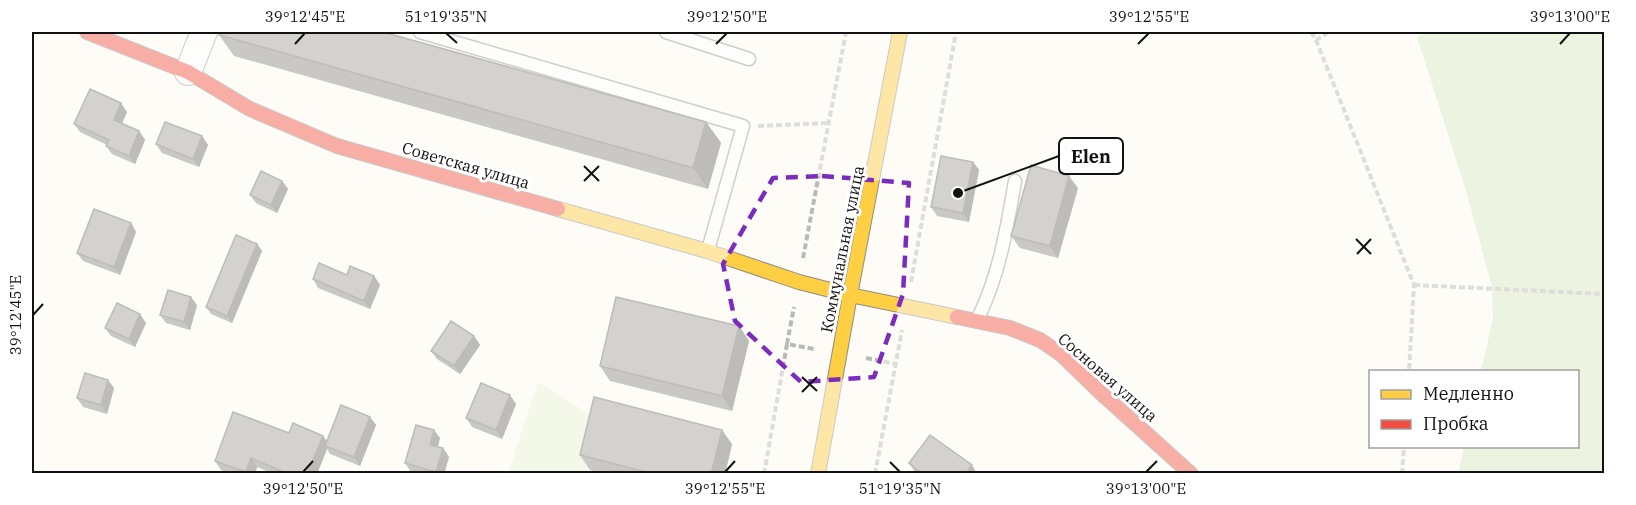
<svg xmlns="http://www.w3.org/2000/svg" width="1636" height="505" viewBox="0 0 1636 505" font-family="'IBM Plex Serif',serif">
	<rect width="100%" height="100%" fill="#fdfcf7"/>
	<path fill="#e7f3d7" d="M538,382L682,473L508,474Z"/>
	<path fill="#d8eac5" d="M1426,32H1604V473H1458L1464,447L1578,446V372L1481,371L1493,318L1492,287L1467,194L1417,37Z"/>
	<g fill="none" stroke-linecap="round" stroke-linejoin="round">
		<g stroke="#979795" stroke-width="15">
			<g id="lane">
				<path d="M420,32L743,126L708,250"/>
				<path d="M666,32L749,59"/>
				<path d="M977,320C999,277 1007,228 1015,181"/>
			</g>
		</g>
		<g stroke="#979795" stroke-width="28">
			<path id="street" d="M188,72L204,32"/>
		</g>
		<g stroke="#8e8d8b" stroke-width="16">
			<g id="slow">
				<path d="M558,209L707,251L799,282L850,295L957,317"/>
				<path d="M818,474L850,295L900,32"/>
			</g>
		</g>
		<g stroke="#8e8d8b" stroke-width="16">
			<g id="jam">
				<path d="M87,32L188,72L250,109L337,146L558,209"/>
				<path d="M957,317L1010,328L1040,340L1062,355L1100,392L1191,474"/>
			</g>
		</g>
		<g stroke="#b9b9b8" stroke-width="4" stroke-dasharray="6 3" stroke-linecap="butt">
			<path d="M1311,32L1316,40L1329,32"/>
			<path d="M1316,40L1414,285L1409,372"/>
			<path d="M758,126L829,123"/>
			<path d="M803,258L846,32"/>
			<path d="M911,282L956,32"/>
			<path d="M1414,285L1604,294"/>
			<path d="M787,344L794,307"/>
			<path d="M866,358L896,364"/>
			<path d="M764,474L787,344L814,349"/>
			<path d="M875,474L902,330"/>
			<path d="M1402,474L1404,446"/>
		</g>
		<use href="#lane" stroke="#fffffe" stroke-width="12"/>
		<use href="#street" stroke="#fffffe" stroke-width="26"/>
		<use href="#slow" stroke="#ffcf43" stroke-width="14"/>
		<use href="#jam" stroke="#f24e42" stroke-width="14"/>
	</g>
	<g fill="#8a8986">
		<path d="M219,35L706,122L721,143L708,189L234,56Z"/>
		<path d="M127,112L122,124L139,131L145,140L135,164L112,154L106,146L107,145L80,132L74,124Z"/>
		<path d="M202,136L208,145L199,167L162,153L156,144Z"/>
		<path d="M973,162L979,170L969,222L937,216L931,207Z"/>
		<path d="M282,181L288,189L277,213L256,203L250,195Z"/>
		<path d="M1078,188L1058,258L1020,248L1011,236Z"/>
		<path d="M131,223L136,232L120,275L83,261L77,253Z"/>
		<path d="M257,244L262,251L232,323L211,314L206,307Z"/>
		<path d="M347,275L374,276L380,285L370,309L318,288L313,279Z"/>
		<path d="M197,305L190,330L166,323L160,315Z"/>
		<path d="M146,323L135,347L111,336L105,328Z"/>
		<path d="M739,326L749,341L732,411L610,381L600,366Z"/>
		<path d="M474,336L480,345L460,374L437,359L431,351Z"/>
		<path d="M114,388L107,414L83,407L77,398Z"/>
		<path d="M516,404L502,439L472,427L466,418Z"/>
		<path d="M370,417L376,425L360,466L330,454L327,449L317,474H274L257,467L255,474H232L221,470L215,461L289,433L327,440Z"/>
		<path d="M440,438L438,447L443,448L449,457L444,474H418L411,472L405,463Z"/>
		<path d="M732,444L725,474H604L590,470L580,455Z"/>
		<path d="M909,463L977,474H918L915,472Z"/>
	</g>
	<g fill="#716f6d">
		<path d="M121,103L127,112L119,128L114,120Z"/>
		<path d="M706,122L721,143L708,189L693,168Z"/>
		<path d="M139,131L145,140L135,164L129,156Z"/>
		<path d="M202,136L208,145L199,167L193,159Z"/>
		<path d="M973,162L979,170L969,222L963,213Z"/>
		<path d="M1069,176L1078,188L1058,258L1050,246Z"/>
		<path d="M282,181L288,189L277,213L271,205Z"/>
		<path d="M131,223L136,232L120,275L114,267Z"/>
		<path d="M257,244L262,251L232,323L227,316Z"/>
		<path d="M374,276L380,285L370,309L364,301Z"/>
		<path d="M191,297L197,305L190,330L184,322Z"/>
		<path d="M140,314L146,323L135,347L129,339Z"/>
		<path d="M739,326L749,341L732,411L722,396Z"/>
		<path d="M474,336L480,345L460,374L454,366Z"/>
		<path d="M108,380L114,388L107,414L101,405Z"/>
		<path d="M510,395L516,404L502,439L496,430Z"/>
		<path d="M370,417L376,425L360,466L354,457Z"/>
		<path d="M434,430L440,438L436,453L430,445Z"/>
		<path d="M722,430L732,444L725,474H711Z"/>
		<path d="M323,436L329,444L325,446L327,449L317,474H307Z"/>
		<path d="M443,448L449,457L444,474H438L436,472Z"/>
		<path d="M251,458L257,467L255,474H247L246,472Z"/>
		<path d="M972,465L977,474H971L968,470Z"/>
	</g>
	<g fill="#a19f9c" stroke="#716f6d" stroke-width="1.5">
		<path d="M220,32H383L706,122L693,168L219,35Z"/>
		<path d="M90,89L121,103L114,120L139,131L129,156L106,146L109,140L74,124Z"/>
		<path d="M165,122L202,136L193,159L156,144Z"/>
		<path d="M941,156L973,162L963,213L931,207Z"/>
		<path d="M1031,165L1069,176L1050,246L1011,236Z"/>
		<path d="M261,171L282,181L271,205L250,195Z"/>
		<path d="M94,209L131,223L114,267L77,253Z"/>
		<path d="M236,235L257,244L227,316L206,307Z"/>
		<path d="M319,263L347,275L350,266L374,276L364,301L313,279Z"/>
		<path d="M168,290L191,297L184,322L160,315Z"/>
		<path d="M616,297L739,326L722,396L600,366Z"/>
		<path d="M117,303L140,314L129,339L105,328Z"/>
		<path d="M451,321L474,336L454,366L431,351Z"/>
		<path d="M85,373L108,380L101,405L77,398Z"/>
		<path d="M481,383L510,395L496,430L466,418Z"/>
		<path d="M594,397L722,430L711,474H653L580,455Z"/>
		<path d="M341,405L370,417L354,457L325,446Z"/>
		<path d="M233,412L289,433L293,423L323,436L307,474H288L251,458L246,472L215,461Z"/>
		<path d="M416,425L434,430L430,445L443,448L436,472L405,463Z"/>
		<path d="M930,435L972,465L968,470L973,474H923L909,463Z"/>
	</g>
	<path d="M0 0H1636V505H0ZM822,176L909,183L903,294L874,377L801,382L735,321L723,264L773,178Z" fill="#fdfcf7" fill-opacity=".55" fill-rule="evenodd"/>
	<path fill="none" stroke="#7b2cbf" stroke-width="4.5" stroke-dasharray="12 8" stroke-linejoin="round" d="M822,176L909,183L903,294L874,377L801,382L735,321L723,264L773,178Z"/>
	<path fill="none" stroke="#111" stroke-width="2" d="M446,33L457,43M295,44L305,33M716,44L727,33M1138,44L1149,33M1560,44L1570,33M584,166L599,181M584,181L599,166M1356,239L1371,254M1357,254L1371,239M33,315L43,304M802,377L817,391M802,392L817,377M890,462L900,472M303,472L313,461M725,472L735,461M1146,472L1157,461"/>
	<g text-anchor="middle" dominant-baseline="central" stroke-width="6" stroke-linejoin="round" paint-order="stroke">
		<g font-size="16" fill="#111" stroke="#fff">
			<text transform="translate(466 165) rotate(16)">Советская улица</text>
			<text transform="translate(842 249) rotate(-79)">Коммунальная улица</text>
			<text transform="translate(1108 377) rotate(41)">Сосновая улица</text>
		</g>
	</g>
	<path fill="none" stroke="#111" stroke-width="2" d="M958 193L1059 156"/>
	<circle fill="#111" stroke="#fff" stroke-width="2" cx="958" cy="193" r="6"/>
	<rect fill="#fff" stroke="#111" stroke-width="2" x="1059" y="138" width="64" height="36" rx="6"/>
	<g font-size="18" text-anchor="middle" font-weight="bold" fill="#111">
		<text x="1091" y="163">Elen</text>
	</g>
	<rect width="1636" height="505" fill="none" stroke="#ffffff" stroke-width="66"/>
	<rect x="1369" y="370" width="210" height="78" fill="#ffffff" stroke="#a0a0a0" stroke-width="1.5"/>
	<rect x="1381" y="390" width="30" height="9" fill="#ffcf43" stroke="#a0a0a0" stroke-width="1.5"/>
	<text x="1423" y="400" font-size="18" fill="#111111">Медленно</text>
	<rect x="1381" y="420" width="30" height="9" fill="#f24e42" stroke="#a0a0a0" stroke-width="1.5"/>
	<text x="1423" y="430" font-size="18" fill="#111111">Пробка</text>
	<rect x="33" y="33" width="1570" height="439" fill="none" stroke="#111" stroke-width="2"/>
	<g font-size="15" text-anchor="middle" fill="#111">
		<text x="305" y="22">39°12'45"E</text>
		<text x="446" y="22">51°19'35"N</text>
		<text x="727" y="22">39°12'50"E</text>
		<text x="1149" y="22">39°12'55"E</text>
		<text x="1570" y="22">39°13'00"E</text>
		<text transform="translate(16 315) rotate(-90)" y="5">39°12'45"E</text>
		<text x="303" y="494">39°12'50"E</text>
		<text x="725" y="494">39°12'55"E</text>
		<text x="900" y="494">51°19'35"N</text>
		<text x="1146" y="494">39°13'00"E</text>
	</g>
</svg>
